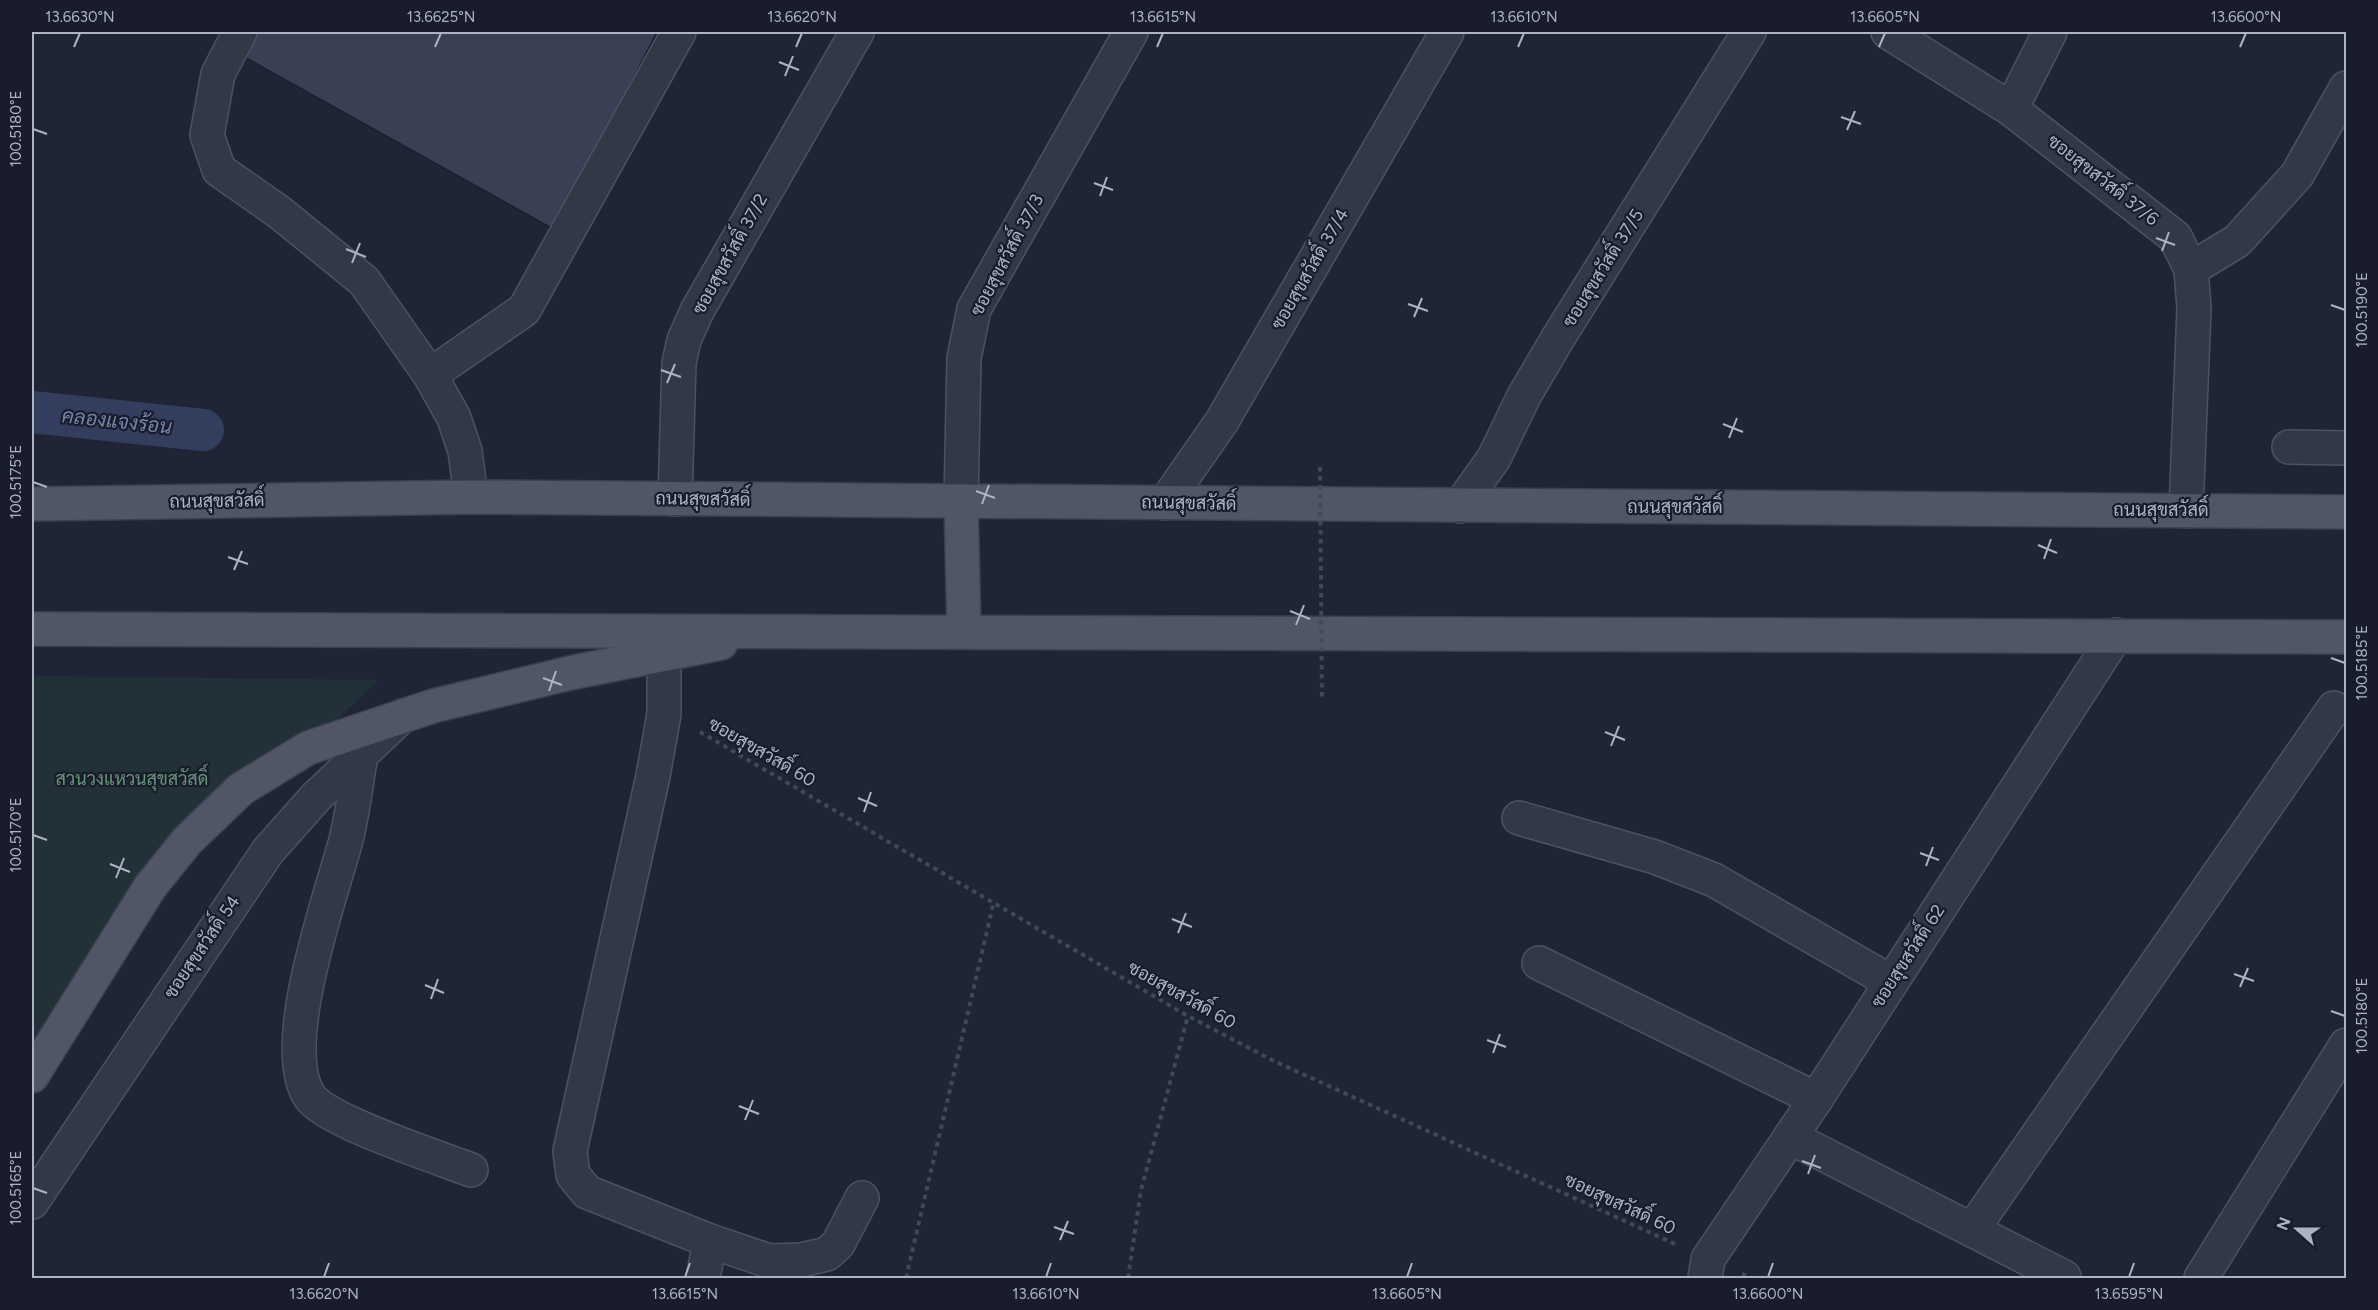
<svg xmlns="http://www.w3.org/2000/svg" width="2378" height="1310" viewBox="0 0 2378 1310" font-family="Figtree,Sarabun,sans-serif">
	<rect width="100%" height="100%" fill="#202536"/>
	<path fill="#213137" d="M32,676L378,680L141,910L32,1076Z"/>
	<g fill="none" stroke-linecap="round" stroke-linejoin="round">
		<path stroke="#333e5e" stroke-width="42" d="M32,412L203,430"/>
	</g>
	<path fill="#394054" stroke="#1b1f2d" stroke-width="1.5" d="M254,32H657L555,230L241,55Z"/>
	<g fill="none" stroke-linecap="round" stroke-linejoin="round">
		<g stroke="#4d5262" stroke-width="36">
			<g id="minor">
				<path d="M240,32L218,74L207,135L219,170L279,212L364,281L430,375L454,418L465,451L471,497"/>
				<path d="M1888,32L2011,109L2175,237L2191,269L2194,308L2186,511"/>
				<path d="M2011,109L2050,32"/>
				<path d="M2191,269L2237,241L2297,175L2346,88"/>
				<path d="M430,375L524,310L679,32"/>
				<path d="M2289,447L2346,448"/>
				<path d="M675,499L679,363L684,340L697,311L857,32"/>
				<path d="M961,501L964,358L974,309L1131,32"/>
				<path d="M1165,503L1222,421L1447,32"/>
				<path d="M1460,506L1494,458L1524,396L1558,338L1749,32"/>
				<path d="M664,656V714L653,776L570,1151L573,1175L587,1192L710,1241L703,1278"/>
				<path d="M361,755C356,783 353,812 346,840C331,896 276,1047 310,1097C328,1122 438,1157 471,1170"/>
				<path d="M1519,818L1655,857L1714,880L1891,982"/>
				<path d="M1539,963L1816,1099"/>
				<path d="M1790,1137L2064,1277"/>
				<path d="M32,1202L268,851L316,797L402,716"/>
				<path d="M1972,1230L2334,708"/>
				<path d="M710,1241L769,1261L801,1260L827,1254L838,1244L862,1198"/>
				<path d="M1705,1278L1708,1259L1816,1099L2116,635"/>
				<path d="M2201,1278L2346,1045"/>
			</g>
		</g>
		<g stroke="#3c4150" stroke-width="36">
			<g id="major">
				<path d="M961,501L964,631"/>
				<path d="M32,504L471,497L2346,512"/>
				<path d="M32,629L2346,637"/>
				<path d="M32,1076L150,887L187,841L241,789L308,748L433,706L570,673L721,643"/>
			</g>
		</g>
		<g stroke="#3c4c52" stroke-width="4" stroke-dasharray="4.5 4.5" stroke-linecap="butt">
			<path d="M700,732L1188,1016L1272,1060L1675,1244"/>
			<path d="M1742,1274L1753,1278"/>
			<path d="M906,1278L994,901"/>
			<path d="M1128,1278L1141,1190L1188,1016"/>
		</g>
		<use href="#minor" stroke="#333847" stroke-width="33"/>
		<use href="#major" stroke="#515667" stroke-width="33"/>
		<path stroke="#3c4c52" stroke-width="4" stroke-dasharray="4.5 4.5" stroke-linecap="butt" d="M1320,467L1322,701"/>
	</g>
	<path fill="none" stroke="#adb2c4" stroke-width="2" d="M74,47L80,33M435,47L441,33M796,47L802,33M1157,47L1163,33M1518,47L1524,33M1879,47L1885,33M2240,47L2246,33M779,62L799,70M785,76L793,56M1841,117L1861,124M33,129L47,134M1847,130L1855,111M1094,183L1113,190M1100,196L1107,177M2156,238L2175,245M346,249L366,257M2162,251L2169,232M352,263L360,243M1408,304L1428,311M2331,305L2345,310M1414,317L1422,298M661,370L681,377M667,383L675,364M1723,424L1743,432M1729,438L1737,418M33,482L47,487M976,491L995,498M982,504L989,485M2038,545L2057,553M228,557L248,564M2044,559L2051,539M234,570L242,551M1290,611L1310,619M1296,625L1304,605M2331,658L2345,663M543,678L562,685M549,691L556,671M1605,732L1625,740M1611,746L1619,726M858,798L877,806M864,812L871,792M33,835L47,840M1920,853L1939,860M110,864L130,872M1926,866L1933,847M116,878L124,858M1172,919L1192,927M1178,933L1186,913M2234,974L2254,981M425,985L444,993M2240,987L2248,968M431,999L438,979M2331,1011L2345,1016M1487,1040L1506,1047M1493,1053L1500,1034M739,1106L759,1114M745,1120L753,1100M1802,1161L1821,1168M1808,1174L1815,1155M33,1188L47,1193M1054,1227L1074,1234M1060,1240L1068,1221M324,1277L329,1263M685,1277L690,1263M1046,1277L1051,1263M1407,1277L1412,1263M1768,1277L1773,1263M2129,1277L2134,1263"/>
	<g text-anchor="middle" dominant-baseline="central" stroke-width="4.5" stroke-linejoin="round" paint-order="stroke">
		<g font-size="18" fill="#adb2c4" stroke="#191d2b">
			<text transform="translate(2103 180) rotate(38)">ซอยสุขสวัสดิ์ 37/6</text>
			<text transform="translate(730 254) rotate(-61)">ซอยสุขสวัสดิ์ 37/2</text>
			<text transform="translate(1007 255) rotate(-62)">ซอยสุขสวัสดิ์ 37/3</text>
			<text transform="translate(1603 268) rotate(-58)">ซอยสุขสวัสดิ์ 37/5</text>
			<text transform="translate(1310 269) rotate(-60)">ซอยสุขสวัสดิ์ 37/4</text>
			<text transform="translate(703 499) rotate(1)">ถนนสุขสวัสดิ์</text>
			<text transform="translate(217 501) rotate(-1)">ถนนสุขสวัสดิ์</text>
			<text transform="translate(1189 503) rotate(1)">ถนนสุขสวัสดิ์</text>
			<text x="1675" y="507">ถนนสุขสวัสดิ์</text>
			<text x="2161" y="510">ถนนสุขสวัสดิ์</text>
			<text transform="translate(762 752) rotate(30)">ซอยสุขสวัสดิ์ 60</text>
			<text transform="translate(202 947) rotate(-56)">ซอยสุขสวัสดิ์ 54</text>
			<text transform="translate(1908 956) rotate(-57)">ซอยสุขสวัสดิ์ 62</text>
			<text transform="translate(1182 995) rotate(29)">ซอยสุขสวัสดิ์ 60</text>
			<text transform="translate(1620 1204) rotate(25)">ซอยสุขสวัสดิ์ 60</text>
		</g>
		<g font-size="18" fill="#659478" stroke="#191d2b">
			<text x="132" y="779">สวนวงแหวนสุขสวัสดิ์</text>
		</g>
		<g font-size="20" font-style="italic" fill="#7584ac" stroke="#191d2b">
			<text transform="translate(117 421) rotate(6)">คลองแจงร้อน</text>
		</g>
	</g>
	<rect width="2378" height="1310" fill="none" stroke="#191d2b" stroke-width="66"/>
	<g transform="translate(2297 1229) rotate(291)" stroke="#191d2b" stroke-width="4.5" paint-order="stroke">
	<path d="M0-4.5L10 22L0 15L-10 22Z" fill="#adb2c4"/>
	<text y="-9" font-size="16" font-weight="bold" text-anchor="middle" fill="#adb2c4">N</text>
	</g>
	<rect x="33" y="33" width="2312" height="1244" fill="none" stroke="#adb2c4" stroke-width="2"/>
	<g font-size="15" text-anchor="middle" fill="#adb2c4">
		<text x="80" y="22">13.6630°N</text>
		<text x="441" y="22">13.6625°N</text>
		<text x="802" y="22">13.6620°N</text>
		<text x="1163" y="22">13.6615°N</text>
		<text x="1524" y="22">13.6610°N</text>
		<text x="1885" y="22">13.6605°N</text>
		<text x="2246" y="22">13.6600°N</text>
		<text transform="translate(16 129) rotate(-90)" y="5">100.5180°E</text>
		<text transform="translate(2362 310) rotate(-90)" y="5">100.5190°E</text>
		<text transform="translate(16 482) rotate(-90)" y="5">100.5175°E</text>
		<text transform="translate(2362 663) rotate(-90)" y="5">100.5185°E</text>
		<text transform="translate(16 835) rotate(-90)" y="5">100.5170°E</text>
		<text transform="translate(2362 1016) rotate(-90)" y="5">100.5180°E</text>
		<text transform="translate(16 1188) rotate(-90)" y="5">100.5165°E</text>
		<text x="324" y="1299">13.6620°N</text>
		<text x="685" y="1299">13.6615°N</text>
		<text x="1046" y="1299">13.6610°N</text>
		<text x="1407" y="1299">13.6605°N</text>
		<text x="1768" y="1299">13.6600°N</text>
		<text x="2129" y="1299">13.6595°N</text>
	</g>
</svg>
